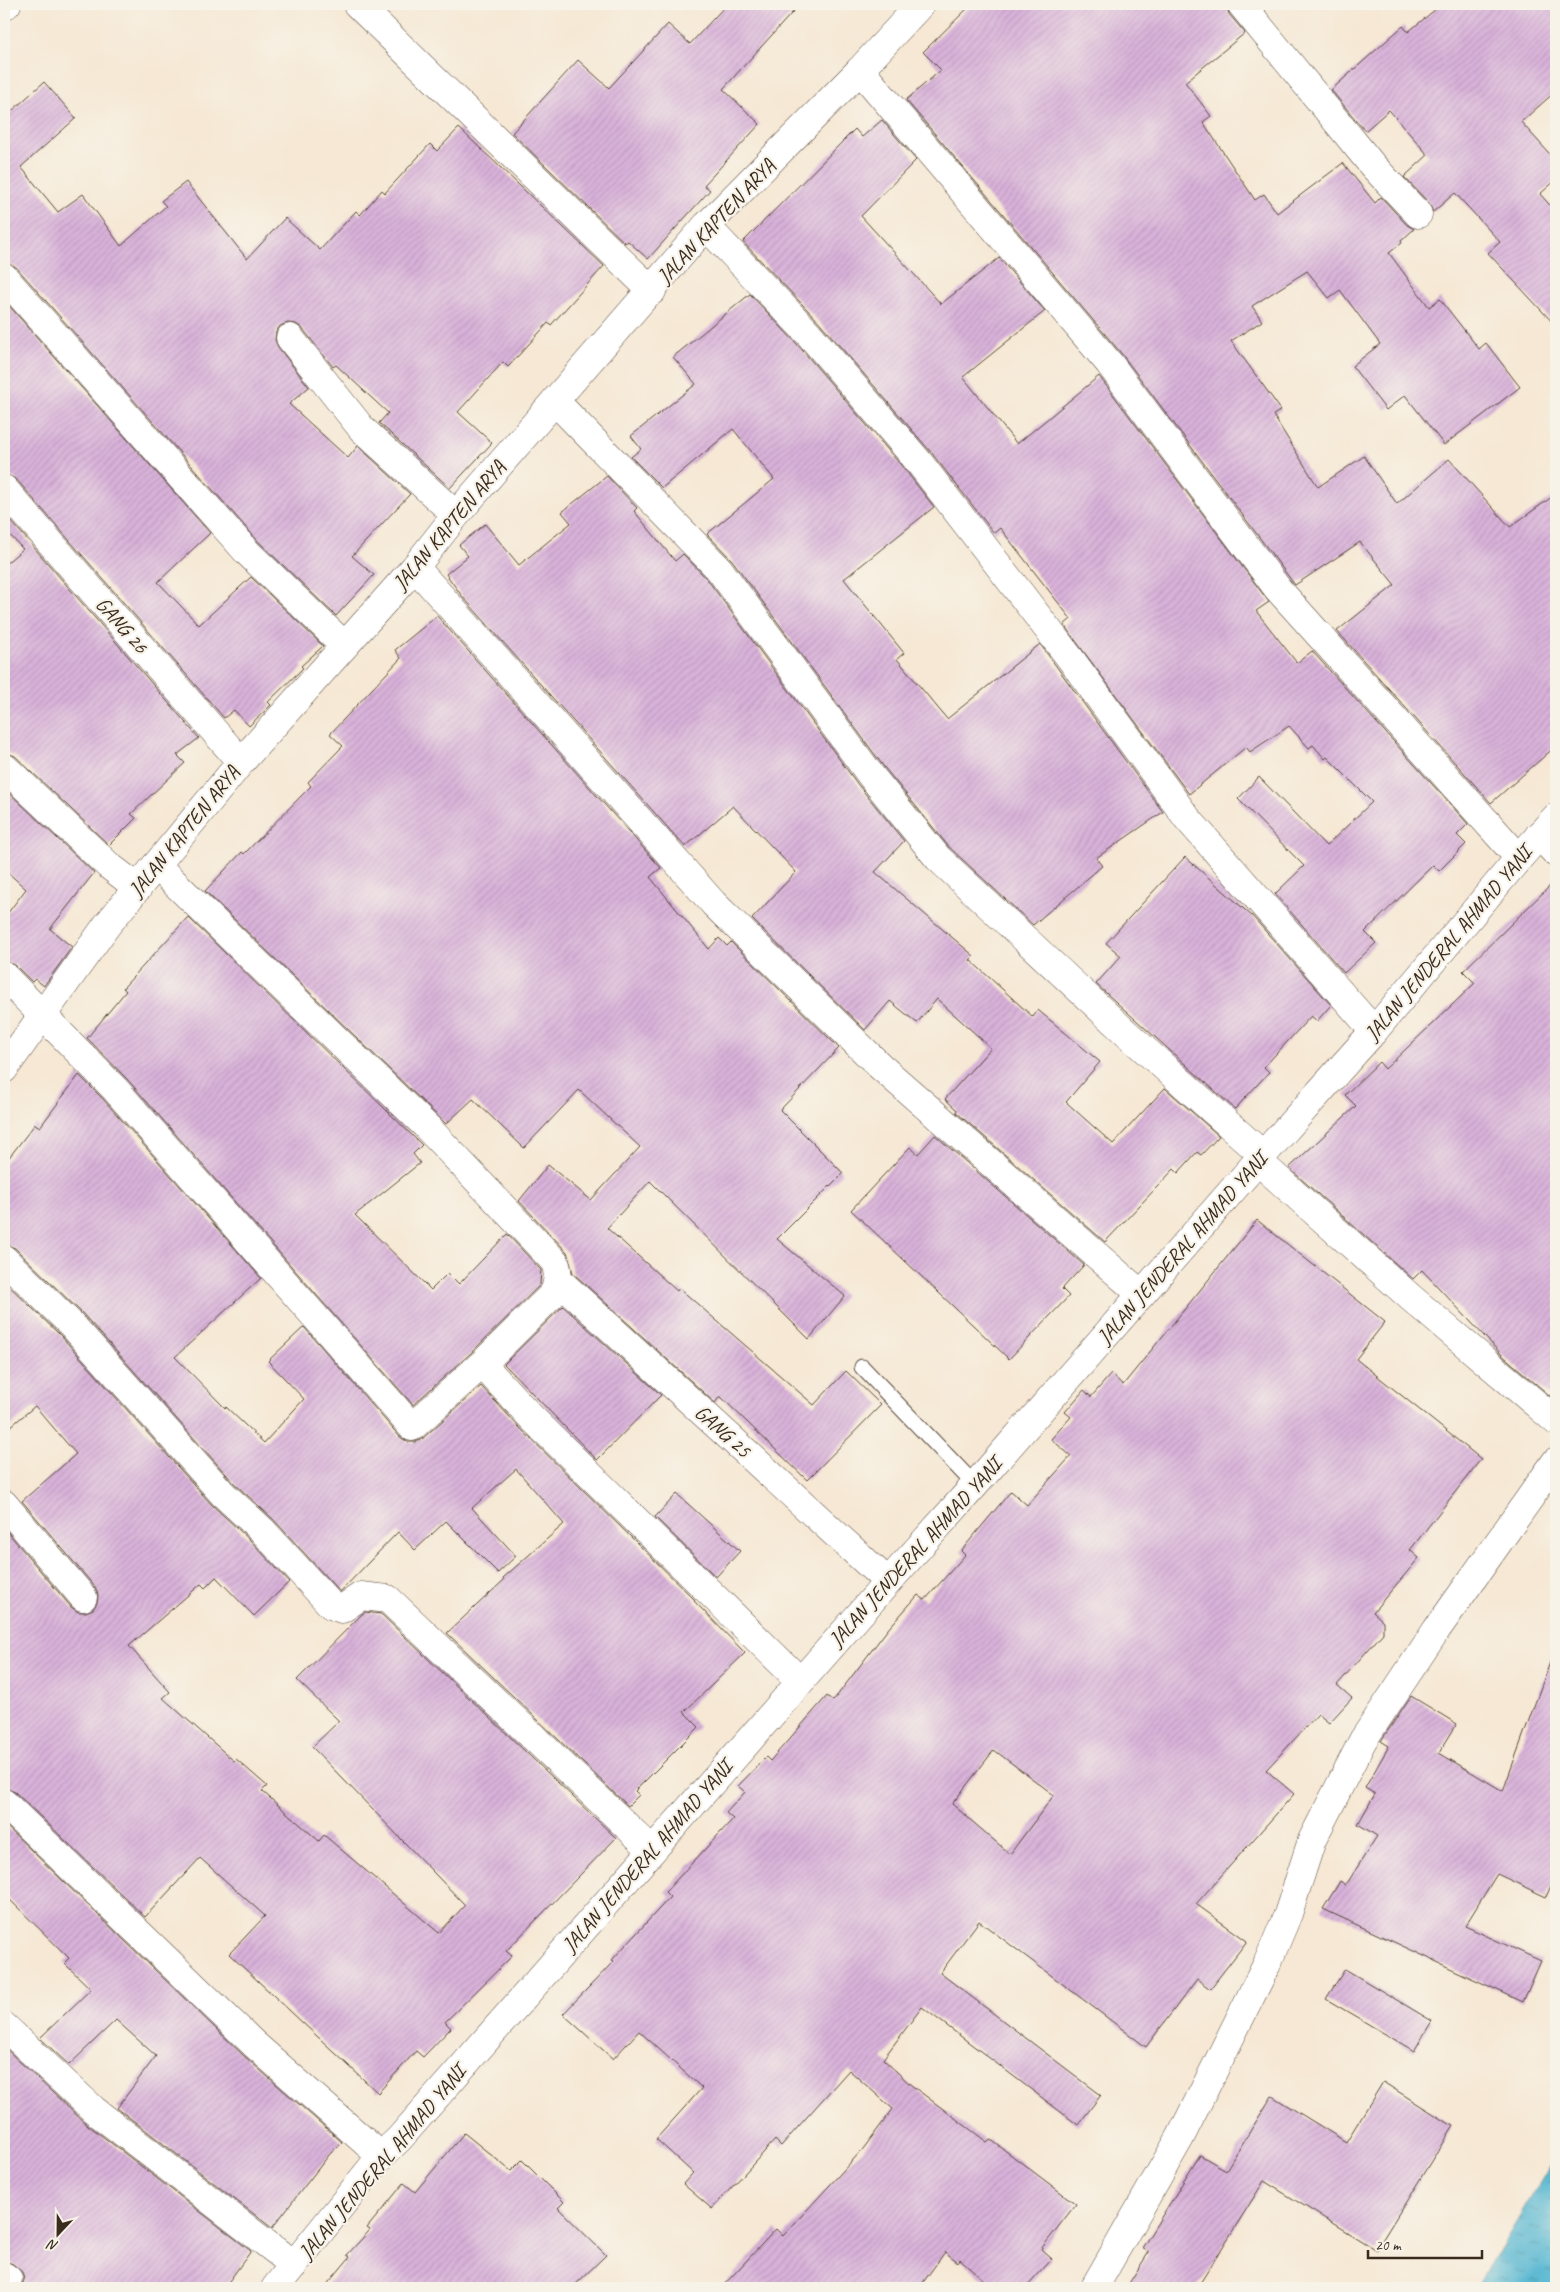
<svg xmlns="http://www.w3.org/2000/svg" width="1560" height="2292" viewBox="0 0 1560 2292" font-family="Caveat,sans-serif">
	<defs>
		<pattern id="water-ripples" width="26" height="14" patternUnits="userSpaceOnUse" patternTransform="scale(1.25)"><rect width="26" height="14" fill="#52b6d1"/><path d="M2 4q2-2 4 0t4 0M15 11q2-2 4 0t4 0" fill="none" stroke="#4594a9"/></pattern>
		<pattern id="building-hatch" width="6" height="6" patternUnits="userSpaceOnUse" patternTransform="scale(1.25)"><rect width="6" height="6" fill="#d9b2da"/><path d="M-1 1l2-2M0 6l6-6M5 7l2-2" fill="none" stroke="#b9b"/></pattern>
	</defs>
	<rect width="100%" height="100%" fill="#f7f3e8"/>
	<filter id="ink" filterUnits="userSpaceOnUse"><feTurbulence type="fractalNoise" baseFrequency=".02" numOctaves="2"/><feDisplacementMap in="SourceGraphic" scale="10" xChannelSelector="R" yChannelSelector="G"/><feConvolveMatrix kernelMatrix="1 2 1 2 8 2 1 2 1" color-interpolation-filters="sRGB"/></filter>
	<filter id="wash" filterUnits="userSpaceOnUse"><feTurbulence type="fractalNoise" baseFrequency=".0096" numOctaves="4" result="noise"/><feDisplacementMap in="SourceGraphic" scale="20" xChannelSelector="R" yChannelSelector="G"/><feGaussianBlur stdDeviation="1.12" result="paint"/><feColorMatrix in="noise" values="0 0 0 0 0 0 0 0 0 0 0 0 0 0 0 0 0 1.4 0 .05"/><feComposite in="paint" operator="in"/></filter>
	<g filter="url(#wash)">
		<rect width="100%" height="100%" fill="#f6e8d4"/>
		<path fill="url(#water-ripples)" stroke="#467078" d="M1556,2154V2288H1477L1553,2161Z"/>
		<g id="blocks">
			<g fill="url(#building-hatch)" fill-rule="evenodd">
				<path d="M727,4H800L723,89L760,124L704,185L710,190L648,259L628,241L625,243L512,133L578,60L609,88L668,24L690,44Z"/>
				<path d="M972,4H1226L1229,14L1245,33L1185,82L1211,116L1203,122L1255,200L1264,194L1277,213L1343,163L1375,203L1381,197L1407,225L1414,229L1401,241L1402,243L1389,253L1429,307L1440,299L1479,349L1486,343L1520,387L1444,445L1405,395L1386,410L1352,366L1380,344L1340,290L1329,298L1307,271L1252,306L1262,321L1231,341L1281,410L1273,415L1318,487L1364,456L1397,504L1449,459L1510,527L1556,494V746L1491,803L1337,631L1395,585L1360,542L1295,585L1121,353L906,100L941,70L923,52Z"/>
				<path d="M1442,4H1556V91L1521,122L1556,161V180L1540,194L1556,212V326L1488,253L1500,242L1455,193L1433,212L1429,203L1404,177L1428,155L1389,110L1365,131L1331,90L1403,26L1408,32Z"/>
				<path d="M44,82L76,118L21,167L58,212L83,194L121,246L166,206L161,201L186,182L247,259L285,218L320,250L356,211L360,215L382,190L385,193L430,144L437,151L459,128L604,266L551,325L548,323L508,367L503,362L458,412L492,443L450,488L379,423L388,413L336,365L333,367L302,328L296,324L288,323L280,326L276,332L275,340L278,347L309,387L289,404L348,458L358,446L410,494L352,556L374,575L336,616L258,541L16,267L4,262V118Z"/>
				<path d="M882,120L916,160L861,216L941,304L999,258L1045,311L963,377L1017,444L1099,376L1269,602L1256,611L1297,663L1312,651L1468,824L1457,835L1466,844L1439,871L1433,865L1365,932L1376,943L1344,973L1275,894L1304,866L1238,799L1259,777L1326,846L1372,802L1327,757L1325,759L1313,745L1309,748L1289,726L1250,752L1246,747L1189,794L1064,625L1071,619L1000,528L994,533L930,451L821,324L743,242L855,129L862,137Z"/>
				<path d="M750,294L797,344L906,471L934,507L844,579L904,653L897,659L947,719L1040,644L1163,812L1096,858L1102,866L1033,925L949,847L884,767L732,560L707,534L774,479L733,429L662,488L631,457L641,449L631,436L696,384L673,357Z"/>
				<path d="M4,300L210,533L158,582L199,625L251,577L323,646L301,666L303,668L268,702L271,705L249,726L234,710L224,718L16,479L4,474Z"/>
				<path d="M607,476L637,508L634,511L675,561L683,554L707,579L859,786L904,841L875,872L974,956L970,960L1033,1017L1038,1010L1100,1062L1066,1102L1113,1144L1165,1088L1219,1136L1201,1155L1197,1152L1178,1173L1174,1169L1105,1242L956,1112L957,1110L945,1099L991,1048L937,999L917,1023L890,1001L865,1030L752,919L796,872L733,806L685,847L462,596L446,574L468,556L459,545L485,524L519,565L571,523L562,512Z"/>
				<path d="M4,513L199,738L177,755L185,763L131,814L136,818L109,845L15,756L4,752V565L23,549L4,529Z"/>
				<path d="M437,616L661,868L650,877L709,949L719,938L727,946L731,942L839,1048L780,1110L843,1173L777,1239L845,1296L809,1339L650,1181L607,1228L677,1291L679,1288L814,1405L846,1371L881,1405L807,1480L720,1396L715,1403L573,1273L567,1252L519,1201L548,1165L591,1200L640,1147L579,1090L524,1148L473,1099L446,1124L205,891L242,852L244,854L311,786L308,782L343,746L330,734L401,658L395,650Z"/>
				<path d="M4,788L94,873L50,929L72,947L44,986L35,979L32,982L15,965L4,961V918L26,889L4,869Z"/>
				<path d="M1185,857L1252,916L1331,1005L1317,1021L1311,1016L1264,1067L1269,1072L1235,1109L1096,984L1121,956L1106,943Z"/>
				<path d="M1556,880V1401L1501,1354L1422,1270L1413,1279L1289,1168L1356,1106L1345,1095L1379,1062L1385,1069L1475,983L1463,971Z"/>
				<path d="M188,917L422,1145L413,1154L420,1163L355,1215L431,1290L448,1273L459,1284L507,1234L541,1270L540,1285L471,1353L413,1405L127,1079L87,1038L126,991L123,988Z"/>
				<path d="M79,1075L104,1100L261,1278L175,1357L225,1408L226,1407L264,1443L304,1399L268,1361L304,1327L400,1437L408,1442H416L422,1439L481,1386L520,1428L695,1600L694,1601L745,1653L684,1712L699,1727L635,1791L639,1795L628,1806L447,1633L504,1580L503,1578L564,1524L516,1469L472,1508L516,1556L498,1573L446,1521L415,1550L398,1532L340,1592L273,1519L234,1483L83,1314L15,1248L4,1244V1164L35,1124L40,1127Z"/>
				<path d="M935,1135L1084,1265L1062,1289L1069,1296L1009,1359L851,1210L910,1147L918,1154Z"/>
				<path d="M1257,1220L1385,1322L1356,1359L1481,1459L1410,1550L1419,1558L1373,1612L1383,1621V1633L1337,1685L1352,1698L1329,1723L1318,1714L1266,1770L1294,1794L1196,1904L1247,1941L1210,1989L1197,1979L1146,2047L979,1921L940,1973L1101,2095L1078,2125L922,2007L883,2059L911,2085L987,2142L990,2139L1076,2204L1041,2249L1052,2259L1026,2288H993L960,2259L958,2262L945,2252L919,2288H721L776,2229L783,2236L863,2149L893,2109L849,2070L781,2146L775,2140L712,2209L683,2184L693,2173L656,2139L702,2088L639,2031L613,2059L563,2014L614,1961L612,1960L670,1897L665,1892L733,1819L726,1813L745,1792L738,1786L766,1757L770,1761L827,1696L833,1701L888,1629L918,1595L925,1600L965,1555L961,1551L1011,1491L1027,1505L1071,1456L1051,1439L1071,1417L1065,1412L1084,1390L1091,1397L1111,1374L1123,1385ZM994,1750L1054,1795L1010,1854L952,1804Z"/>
				<path d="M4,1281L61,1336L211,1504L251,1541L289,1582L254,1616L216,1577L205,1588L201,1584L129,1646L170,1692L163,1698L234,1761L236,1759L267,1786L262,1791L319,1841L324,1835L439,1933L465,1905L312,1747L339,1721L297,1680L361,1615L365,1612L381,1614L616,1838L506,1951L512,1956L445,2022L451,2028L423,2057L416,2051L378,2093L229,1954L265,1916L200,1858L145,1917L15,1792L4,1788V1528L71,1607L78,1612H86L93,1609L97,1603L98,1595L95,1587L22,1501L76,1454L35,1406L4,1432Z"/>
				<path d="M563,1306L661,1395L597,1460L504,1364Z"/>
				<path d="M677,1494L740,1551L716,1577L655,1517Z"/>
				<path d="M1553,1654L1556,1655V1874L1546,1897L1497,1874L1465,1926L1541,1961L1523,2002L1323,1909L1340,1881L1346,1885L1377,1836L1358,1824L1375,1794L1365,1788L1389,1746L1381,1741L1411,1696L1457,1724L1439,1753L1503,1791Z"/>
				<path d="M4,1824L243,2055L342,2142L329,2155L272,2228L117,2108L156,2056L116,2020L69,2065L40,2038L91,1989L64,1963L69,1958L4,1894Z"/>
				<path d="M1345,1969L1432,2021L1414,2051L1326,1999Z"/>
				<path d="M4,2047L84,2122L251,2251L224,2288H21L24,2280L22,2272L13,2264L4,2261Z"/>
				<path d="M1383,2082L1453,2126L1376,2250L1264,2181L1197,2288H1126L1149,2252L1142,2248L1200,2155L1226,2170L1272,2096L1346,2142Z"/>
				<path d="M464,2133L511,2171L522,2160L564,2202L558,2208L606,2255L572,2288H324L350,2257L347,2255L370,2230L367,2228L404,2183L415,2192Z"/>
			</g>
		</g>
	</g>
	<g filter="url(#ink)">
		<use href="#blocks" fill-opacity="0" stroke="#574639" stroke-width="1"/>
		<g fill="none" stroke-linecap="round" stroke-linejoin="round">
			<g stroke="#574639" stroke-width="17">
				<path id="lane" d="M862,1367L975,1485"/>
			</g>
			<g stroke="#574639" stroke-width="29">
				<g id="street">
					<path d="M357,4L652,291"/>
					<path d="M1241,4L1373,166L1418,214"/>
					<path d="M4,6L7,4"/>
					<path d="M860,70L1109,363L1278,589L1519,858"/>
					<path d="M706,226L809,334L918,461L1070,658L1187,818L1374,1031"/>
					<path d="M4,277L247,552L344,645"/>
					<path d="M290,338L362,429L456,515"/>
					<path d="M555,401L719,569L872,777L938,858L1125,1032L1263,1155"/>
					<path d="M4,489L241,762"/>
					<path d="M415,567L714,904L881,1067L1141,1294"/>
					<path d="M4,767L108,865L138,888"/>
					<path d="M1539,835L1556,853"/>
					<path d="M4,976L115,1089L412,1427L482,1364L553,1294C559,1283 559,1273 555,1262L425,1125L156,865"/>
					<path d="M4,1069L107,925L241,762L415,567L456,515L706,226L860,70L921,4"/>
					<path d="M1258,1161L1410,1297L1556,1421"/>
					<path d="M4,1259L72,1325L223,1494L262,1530L331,1605L342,1609L361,1596L388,1599L652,1850"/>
					<path d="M558,1280L888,1582"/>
					<path d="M482,1364L531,1417L800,1681"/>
					<path d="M4,1504L83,1597"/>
					<path d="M4,1803L254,2044L381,2156"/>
					<path d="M4,2026L94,2110L294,2265"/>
					<path d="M4,2276L8,2279"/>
					<path d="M1094,2288L1180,2138L1267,1964L1288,1914L1312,1840L1363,1740L1437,1629L1556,1461"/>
				</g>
			</g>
			<g stroke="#574639" stroke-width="29">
				<path id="secondary" d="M275,2288L381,2156L399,2139L888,1582L975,1485L1263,1155L1374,1031L1519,858L1556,817"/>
			</g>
			<use href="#lane" stroke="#fff" stroke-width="15"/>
			<use href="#street" stroke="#fff" stroke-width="28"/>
			<use href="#secondary" stroke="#fff" stroke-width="28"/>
		</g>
	</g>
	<g text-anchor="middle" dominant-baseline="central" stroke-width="4.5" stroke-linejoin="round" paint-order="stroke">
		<g font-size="21" fill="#3b2a1e" stroke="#f7f3e8">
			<text transform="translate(716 221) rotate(-47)">JALAN KAPTEN ARYA</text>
			<text transform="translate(449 525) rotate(-50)">JALAN KAPTEN ARYA</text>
			<text transform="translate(122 625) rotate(49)">GANG 26</text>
			<text transform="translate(184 831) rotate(-51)">JALAN KAPTEN ARYA</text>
			<text transform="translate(1448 943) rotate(-50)">JALAN JENDERAL AHMAD YANI</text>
			<text transform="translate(1182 1248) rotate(-49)">JALAN JENDERAL AHMAD YANI</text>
			<text transform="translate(723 1431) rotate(42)">GANG 25</text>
			<text transform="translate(915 1552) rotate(-48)">JALAN JENDERAL AHMAD YANI</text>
			<text transform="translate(647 1856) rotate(-49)">JALAN JENDERAL AHMAD YANI</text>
			<text transform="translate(382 2162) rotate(-50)">JALAN JENDERAL AHMAD YANI</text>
		</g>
	</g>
	<rect width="1560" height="2292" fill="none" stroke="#f7f3e8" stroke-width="20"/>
	<g transform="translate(58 2234) rotate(202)" stroke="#f7f3e8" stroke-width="4" paint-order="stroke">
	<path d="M0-4L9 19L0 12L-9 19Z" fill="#3b2a1e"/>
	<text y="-8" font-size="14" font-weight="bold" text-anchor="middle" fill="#3b2a1e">N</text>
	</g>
	<path d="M1368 2250v8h114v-8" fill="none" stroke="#3b2a1e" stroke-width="2.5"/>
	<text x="1375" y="2250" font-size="15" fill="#3b2a1e" stroke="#f7f3e8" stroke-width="4" paint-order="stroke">20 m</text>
</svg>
